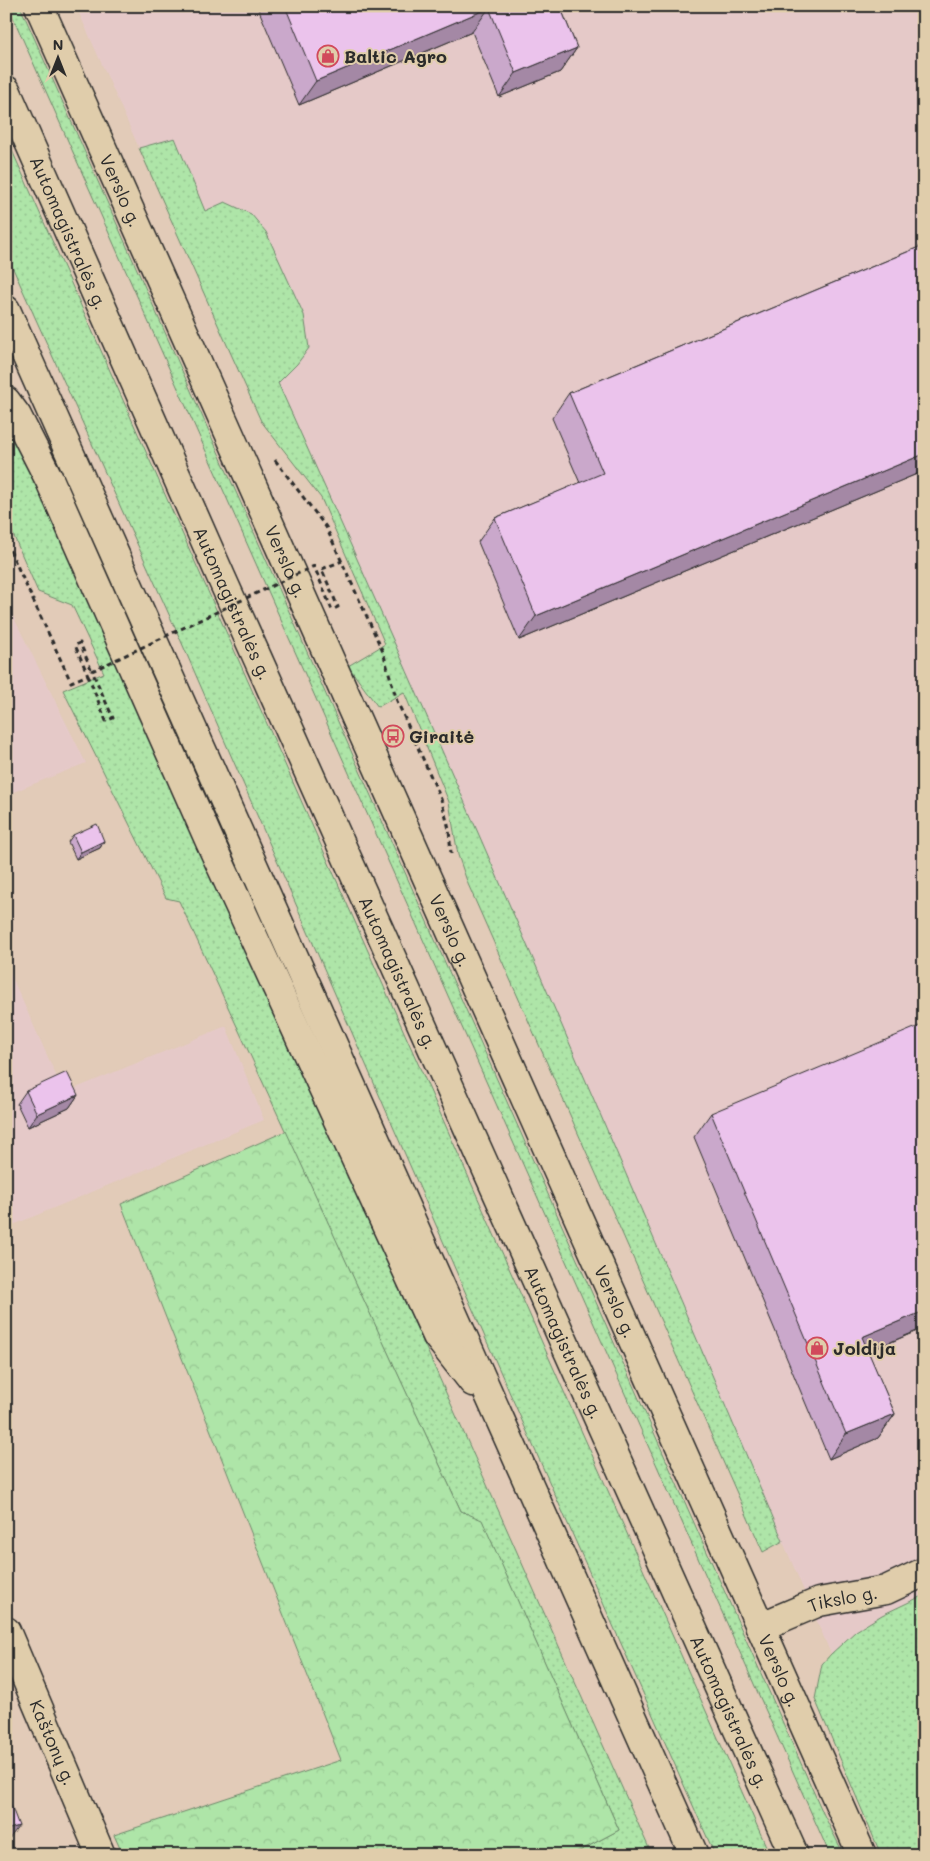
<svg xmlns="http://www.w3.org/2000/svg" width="930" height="1861" viewBox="0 0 930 1861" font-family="Mali,sans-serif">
	<defs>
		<pattern id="grass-dots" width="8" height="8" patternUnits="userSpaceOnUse" patternTransform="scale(1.25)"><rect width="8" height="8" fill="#aee5a8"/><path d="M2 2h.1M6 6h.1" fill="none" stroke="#96c591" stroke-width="1.8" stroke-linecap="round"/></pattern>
		<pattern id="forest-crowns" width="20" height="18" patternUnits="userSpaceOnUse" patternTransform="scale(1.25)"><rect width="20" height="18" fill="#aee5a8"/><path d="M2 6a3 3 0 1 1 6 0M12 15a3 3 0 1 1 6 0" fill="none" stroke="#96c591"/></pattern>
	</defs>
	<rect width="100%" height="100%" fill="#e2cbb8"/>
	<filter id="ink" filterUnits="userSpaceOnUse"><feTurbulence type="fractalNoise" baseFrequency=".02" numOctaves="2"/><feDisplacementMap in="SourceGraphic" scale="10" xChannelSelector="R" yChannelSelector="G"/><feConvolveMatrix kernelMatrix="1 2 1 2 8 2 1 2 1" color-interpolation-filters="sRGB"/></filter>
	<g filter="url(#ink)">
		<g fill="#e5c9c8">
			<path d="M76,6H924V1595L882,1615L856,1631L831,1654L627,1177L331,500L278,383L175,139L139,148Z"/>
			<path d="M6,602L86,763L6,795Z"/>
			<path d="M6,964L64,1093L226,1026L264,1120L6,1228Z"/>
		</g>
		<g fill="url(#grass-dots)" stroke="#6c886a">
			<path d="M8,6H20L823,1813L844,1855H830Z"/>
			<path d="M6,137L770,1855H715L484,1335L181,641L6,253Z"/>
			<path d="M175,138L205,211L225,202L251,214L266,232L304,315L309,348L297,364L278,383C452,767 618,1154 783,1541L763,1552L468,884L458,855L449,802L404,692L378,707L348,666L385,644L321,498L261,421L139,148Z"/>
			<path d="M6,418L11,425L340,1155L652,1855H572L619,1830L482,1521L461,1511L179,901L166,898L63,690L104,673L72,605L38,592L6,518Z"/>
			<path d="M924,1595V1855H881L815,1699L822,1664L831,1654L856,1631L882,1615Z"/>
		</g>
		<path fill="url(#forest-crowns)" stroke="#6c886a" d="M286,1131L461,1511L482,1520L619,1830L572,1855H123L114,1835L341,1760L121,1204Z"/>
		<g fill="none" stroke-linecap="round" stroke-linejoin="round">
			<g stroke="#2b2b2b" stroke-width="31">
				<g id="minor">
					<path id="s1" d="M39,6L862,1855"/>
					<path id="s2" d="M760,1627L819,1602L886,1590L924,1572"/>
					<path id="s3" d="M6,1631L101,1855"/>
				</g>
			</g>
			<g stroke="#2b2b2b" stroke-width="31">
				<g id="highway">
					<path id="s4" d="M6,90L222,579L794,1855"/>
					<path d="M6,310L694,1855"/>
					<path d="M6,401L17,416L50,481L210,842L437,1336L473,1382"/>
				</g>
			</g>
			<g stroke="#2b2b2b" stroke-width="3" stroke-dasharray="5 4" stroke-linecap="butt">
				<path d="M275,460L326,527L383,652L397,701L441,799L449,829L451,854"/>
				<path d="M6,542L71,682L88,675L75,645L80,643L92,671"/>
				<path d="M322,569L342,561"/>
			</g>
			<use href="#minor" stroke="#e0cdab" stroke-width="28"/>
			<use href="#highway" stroke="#e0cdab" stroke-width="28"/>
			<path stroke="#2b2b2b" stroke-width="3" stroke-dasharray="5 4" stroke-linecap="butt" d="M88,675L106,721L113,718L92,671L314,566L332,610L338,607L322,570"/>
		</g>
		<g fill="#caa8cb" stroke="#2b2b2b">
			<path d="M257,6H560L577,48L560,72L499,97L472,32L299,105Z"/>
			<path d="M924,245V471L519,640L478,542L495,518L580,483L552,418L569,393Z"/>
			<path d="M73,835L104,841L100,848L76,859L68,842Z"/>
			<path d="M26,1091L78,1095L69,1108L28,1127L17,1104Z"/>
			<path d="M711,1113L924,1328L868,1352L895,1414L878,1438L829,1459L694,1137Z"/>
		</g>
		<g fill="#a488a5" stroke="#2b2b2b">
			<path d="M489,8L472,32L299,105L316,81Z"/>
			<path d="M577,48L560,72L499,97L516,73Z"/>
			<path d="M924,454V471L519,640L536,616Z"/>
			<path d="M104,841L100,848L76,859L81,852Z"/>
			<path d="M78,1095L69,1108L28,1127L37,1114Z"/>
			<path d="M924,1311V1328L845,1361L862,1337Z"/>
			<path d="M895,1414L878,1438L829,1459L846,1434Z"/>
			<path d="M19,1826L9,1839L6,1840V1830Z"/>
		</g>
		<g fill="#ebc3ec" stroke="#2b2b2b">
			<path d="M285,6H560L577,48L516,73L489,8L316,81Z"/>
			<path d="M924,245V454L536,616L495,518L603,473L569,393Z"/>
			<path d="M97,824L104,841L81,852L73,835Z"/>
			<path d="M924,1024V1311L862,1337L895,1414L846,1434L711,1113Z"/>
			<path d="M67,1072L78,1095L37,1114L26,1091Z"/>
			<path d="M6,1792L19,1826L6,1830Z"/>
		</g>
	</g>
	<defs>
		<g id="shop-ring" transform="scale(1.125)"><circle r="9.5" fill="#e0cdab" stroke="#d1495b" stroke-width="1.5"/><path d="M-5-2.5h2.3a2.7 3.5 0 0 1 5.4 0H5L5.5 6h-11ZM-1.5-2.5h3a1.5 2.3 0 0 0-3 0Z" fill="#d1495b"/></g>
		<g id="bus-ring" transform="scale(1.125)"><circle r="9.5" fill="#e0cdab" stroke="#d1495b" stroke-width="1.5"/><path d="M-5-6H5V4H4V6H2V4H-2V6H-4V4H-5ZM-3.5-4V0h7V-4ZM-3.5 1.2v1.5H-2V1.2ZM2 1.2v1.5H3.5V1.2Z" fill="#d1495b"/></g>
	</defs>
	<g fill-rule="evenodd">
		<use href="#shop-ring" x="328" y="56"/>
		<use href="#bus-ring" x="393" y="736"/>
		<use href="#shop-ring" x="817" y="1348"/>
	</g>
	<g text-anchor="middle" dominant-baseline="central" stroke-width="4" stroke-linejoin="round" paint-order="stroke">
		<g font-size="18" font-weight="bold" fill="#2b2b2b" stroke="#e0cdab" text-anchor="start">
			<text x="344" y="56">Baltic Agro</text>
			<text x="409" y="736">Giraitė</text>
			<text x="833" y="1348">Joldija</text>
		</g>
		<g font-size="18" fill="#2b2b2b" stroke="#e0cdab">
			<text stroke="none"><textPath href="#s1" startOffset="202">Verslo g.</textPath></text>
			<text stroke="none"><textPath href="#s4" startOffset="156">Automagistralės g.</textPath></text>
			<text stroke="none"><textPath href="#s1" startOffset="608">Verslo g.</textPath></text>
			<text stroke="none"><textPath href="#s4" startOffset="561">Automagistralės g.</textPath></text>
			<text stroke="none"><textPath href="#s1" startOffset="1012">Verslo g.</textPath></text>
			<text stroke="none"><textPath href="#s4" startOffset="966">Automagistralės g.</textPath></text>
			<text stroke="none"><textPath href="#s1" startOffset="1418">Verslo g.</textPath></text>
			<text stroke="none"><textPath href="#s4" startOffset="1371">Automagistralės g.</textPath></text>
			<text stroke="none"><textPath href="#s2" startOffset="88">Tikslo g.</textPath></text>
			<text stroke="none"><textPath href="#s1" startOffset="1822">Verslo g.</textPath></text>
			<text stroke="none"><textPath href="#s4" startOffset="1776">Automagistralės g.</textPath></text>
			<text stroke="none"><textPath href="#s3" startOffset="121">Kaštonų g.</textPath></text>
		</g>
	</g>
	<rect width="930" height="1861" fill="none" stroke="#e0cdab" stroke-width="25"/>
	<rect x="12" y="12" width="905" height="1836" fill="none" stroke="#2b2b2b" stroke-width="2" filter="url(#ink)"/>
	<g transform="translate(58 58)" stroke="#e0cdab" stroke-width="4" paint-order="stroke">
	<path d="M0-4L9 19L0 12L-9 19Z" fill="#2b2b2b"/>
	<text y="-8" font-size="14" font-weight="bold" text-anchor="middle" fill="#2b2b2b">N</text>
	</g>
</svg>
